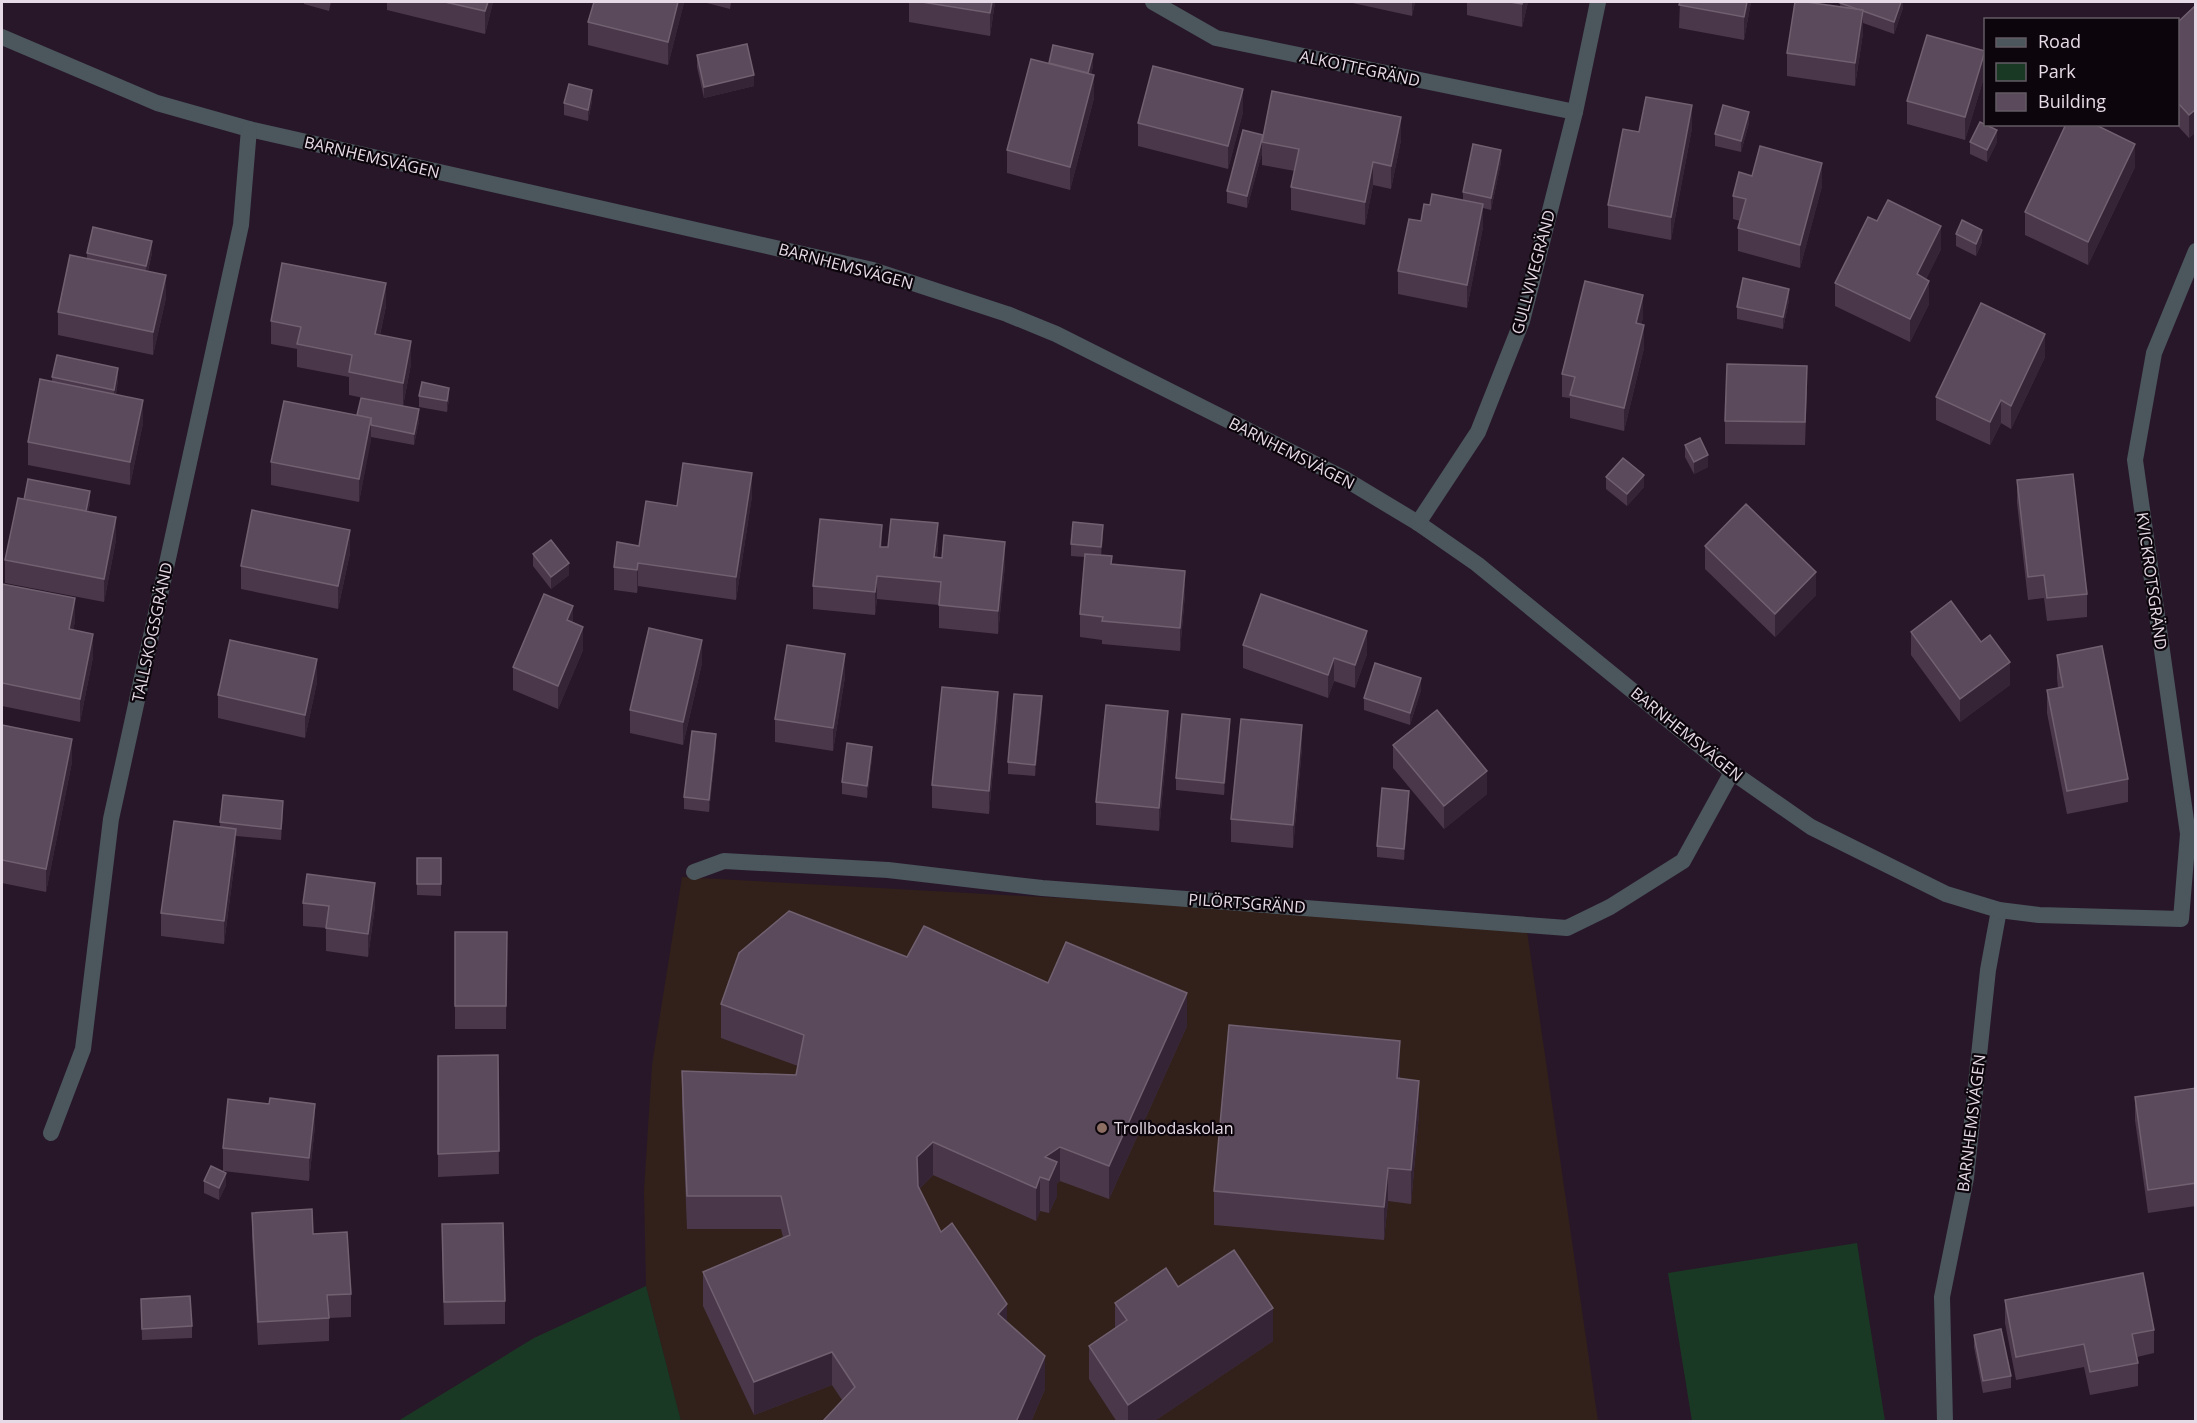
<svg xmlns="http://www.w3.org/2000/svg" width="2197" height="1423" viewBox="0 0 2197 1423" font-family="'Open Sans',sans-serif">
	<rect width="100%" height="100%" fill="#281728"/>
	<path fill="#32201b" d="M682,877L1526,924L1598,1421L681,1422L646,1286L644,1191L652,1065Z"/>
	<g fill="#1a3924">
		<path d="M1857,1243L1885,1421H1692L1668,1273Z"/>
		<path d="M646,1286L681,1421H398L534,1338Z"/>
	</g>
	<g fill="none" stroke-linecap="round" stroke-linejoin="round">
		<g stroke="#4b565d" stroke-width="16">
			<path d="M1153,2L1216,38L1575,112"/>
			<path d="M2,37L157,103L249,129L873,270L1007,314L1056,334L1345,479L1418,523L1477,564L1732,772L1811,827L1946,894L1999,910L1988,970L1966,1178L1942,1297L1945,1422"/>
			<path d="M1418,523L1478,432L1522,321L1575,112L1598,2"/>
			<path d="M694,872L724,861L888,870L1042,888L1567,928L1610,907L1683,861L1732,772"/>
			<path d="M1999,910L2039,915L2181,919L2188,834L2135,460L2154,353L2196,251"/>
			<path d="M51,1133L83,1049L111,819L241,225L249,129"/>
		</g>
	</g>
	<g fill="#4a384a">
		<path d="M304,2H331L329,11L304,4Z"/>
		<path d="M387,2H493L485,34L387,10Z"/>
		<path d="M684,2L668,65L588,45V22Z"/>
		<path d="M703,2H731L730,9Z"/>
		<path d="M909,2H995L990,36L909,22Z"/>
		<path d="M1348,2H1415L1412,16Z"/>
		<path d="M1467,2H1528L1522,27L1467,15Z"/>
		<path d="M1680,2H1751L1744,40L1679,28Z"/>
		<path d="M1903,2V8L1894,34L1863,23V33L1855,86L1787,76V53L1840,7V3Z"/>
		<path d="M2196,5V132L2189,138L2176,124H2178V22Z"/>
		<path d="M697,55L754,86L704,98L697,67Z"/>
		<path d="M1049,63L1093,66L1091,74L1094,98L1070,190L1007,173V150Z"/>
		<path d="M1985,74L1965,140L1907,124V101Z"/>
		<path d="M592,101L588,121L564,115V103Z"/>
		<path d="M1243,112L1228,169L1138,146V123Z"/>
		<path d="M1749,123L1741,152L1715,146V134Z"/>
		<path d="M1692,128L1671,240L1608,228V205L1639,132Z"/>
		<path d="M1263,135L1401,140L1391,189L1373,185L1365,225L1291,210V187L1295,171L1262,165V153L1247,208L1227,203V191Z"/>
		<path d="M1970,142H1997L1987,162L1970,154Z"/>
		<path d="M1501,162L1491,210L1483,208V227L1467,308L1398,294V271L1421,221L1430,205L1463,200V192Z"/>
		<path d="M2135,167L2088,265L2025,235V212Z"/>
		<path d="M1752,176L1822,186L1800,268L1738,251V228L1740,221L1733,219V196Z"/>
		<path d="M1877,221L1941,249L1926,279L1929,304L1910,342L1835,306V283Z"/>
		<path d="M1956,234L1982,242L1976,256L1956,246Z"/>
		<path d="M87,253H152L148,271L166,298L153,355L58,335V312L87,259Z"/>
		<path d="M1789,300L1783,329L1737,319V307Z"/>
		<path d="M386,306L380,335L411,364L403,406L349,395V377L297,367V349L271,344V321Z"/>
		<path d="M1643,318L1641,324L1644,348L1624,431L1570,418V398L1562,397V374Z"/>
		<path d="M2045,357L2011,429L2001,423L1990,445L1936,420V397Z"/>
		<path d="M52,377L118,380L116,394L143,423L130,485L28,465V442L52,382Z"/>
		<path d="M1807,389L1805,445L1725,444V421Z"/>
		<path d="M419,396L449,399L447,412L419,407Z"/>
		<path d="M357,415L419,421L414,445L371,437L359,502L271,485V462Z"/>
		<path d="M1685,445L1708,467L1694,474L1685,457Z"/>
		<path d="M1606,477L1644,487L1627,506L1606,489Z"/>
		<path d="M2017,480L2087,594V617L2047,621L2044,598L2028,600L2017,503Z"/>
		<path d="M752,496L736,600L638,586L637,593L614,590V567L639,546L677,506Z"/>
		<path d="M90,503L88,512L116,540L104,602L5,583V560Z"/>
		<path d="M1103,537L1101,555L1112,564L1185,594L1180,651L1102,644V640L1080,637V614L1085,557L1071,556V544Z"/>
		<path d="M938,546L937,557L1005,565L998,634L939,628V605L877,599L875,615L813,609V586L882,547Z"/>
		<path d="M1705,546L1816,595L1775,637L1705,569Z"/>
		<path d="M350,553L338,609L241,589V566Z"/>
		<path d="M533,554L569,575L551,589L533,566Z"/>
		<path d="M2,584L75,621L73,630L93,657L80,722L2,706Z"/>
		<path d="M573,623L583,650L558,709L513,690V667Z"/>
		<path d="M1911,632L2010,685L1960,722L1911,655Z"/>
		<path d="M1243,645L1367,654L1355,688L1334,681L1328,698L1243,668Z"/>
		<path d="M2057,655L2128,779V802L2067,814L2047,713V690L2058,688L2057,678Z"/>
		<path d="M702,663L683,745L630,733V710Z"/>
		<path d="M845,677L833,751L775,742V719Z"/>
		<path d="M317,682L305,738L218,718V695Z"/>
		<path d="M1421,690L1410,725L1364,710V698Z"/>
		<path d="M1042,708L1035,776L1008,774V762Z"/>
		<path d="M998,715L989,814L932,808V785Z"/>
		<path d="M2,725L72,762L46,892L2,883Z"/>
		<path d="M1230,731L1224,795L1176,790V778Z"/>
		<path d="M1168,734L1159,831L1096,825V802Z"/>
		<path d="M1393,745L1487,794L1444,829L1393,768Z"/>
		<path d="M716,746L709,812L684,809V797Z"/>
		<path d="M1302,748L1293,848L1231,842V819Z"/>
		<path d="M872,758L867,798L842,794V782Z"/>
		<path d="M1409,803L1404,860L1377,857V846Z"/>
		<path d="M283,813L281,840L236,836V852L224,944L161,936V913L220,827V822Z"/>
		<path d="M417,858H441V896L417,895Z"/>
		<path d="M303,903L375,906L368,957L326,951V928L303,926Z"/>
		<path d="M455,932H507L506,1029H455Z"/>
		<path d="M907,957L1048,983L1187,1026L1109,1199L1060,1181L1057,1183V1196L1049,1213L1040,1211L1036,1221L933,1175L919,1189L941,1232L1007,1321L1045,1389L1031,1422H822L842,1400L832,1385L754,1415L703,1306V1272L783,1237L781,1229H687L682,1104V1071L796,1075L798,1066L721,1038V1004Z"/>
		<path d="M498,1055L499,1174L438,1177V1056Z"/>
		<path d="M1400,1074V1079L1419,1114L1411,1204L1388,1201L1384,1240L1214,1225V1191Z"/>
		<path d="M2196,1088V1206L2148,1213L2135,1120V1097Z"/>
		<path d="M315,1126L309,1181L223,1171V1148Z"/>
		<path d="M204,1181L226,1185L219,1200L204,1193Z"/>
		<path d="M252,1213L313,1234L351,1294V1317L329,1318V1341L258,1345L252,1236Z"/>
		<path d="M442,1247L505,1301V1324L444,1325Z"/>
		<path d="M1178,1287L1273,1341L1153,1422H1117L1089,1379V1346L1115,1328V1303Z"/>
		<path d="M141,1299L192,1326V1338L142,1340Z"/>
		<path d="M2005,1300L2154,1330V1353L2137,1357L2138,1363V1386L2090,1395L2084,1367L2016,1380L2005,1323Z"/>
		<path d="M1974,1335L2011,1376V1388L1983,1393L1974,1347Z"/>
	</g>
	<g fill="#352435">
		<path d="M488,2H493L485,34V11Z"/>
		<path d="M678,2H684V3L668,65V42Z"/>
		<path d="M992,2H995L990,36V13Z"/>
		<path d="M1412,2H1415L1412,16Z"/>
		<path d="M1523,2H1528L1522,27V4Z"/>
		<path d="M1747,2H1751L1744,40V17Z"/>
		<path d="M1901,2H1903V8L1894,34V22Z"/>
		<path d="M1863,10V33L1855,86V63Z"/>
		<path d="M1985,51V74L1965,140V117Z"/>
		<path d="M1093,54V66L1087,90V78Z"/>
		<path d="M754,75V86L704,98V87Z"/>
		<path d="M1094,75V98L1070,190V167Z"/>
		<path d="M1243,89V112L1228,169V146Z"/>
		<path d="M592,90V101L588,121V110Z"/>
		<path d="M1692,105V128L1671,240V217Z"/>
		<path d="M2196,109V132L2189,138V115Z"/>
		<path d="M1749,112V123L1741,152V141Z"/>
		<path d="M1401,117V140L1391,189V166Z"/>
		<path d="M1997,130V142L1987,162V150Z"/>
		<path d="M1262,142V153L1247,208V196Z"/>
		<path d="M2135,144V167L2088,265V242Z"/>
		<path d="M1501,150V162L1491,210V198Z"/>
		<path d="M1373,162V185L1365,225V202Z"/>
		<path d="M1822,163V186L1800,268V245Z"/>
		<path d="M1483,204V227L1467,308V285Z"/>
		<path d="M1941,226V249L1917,297V274Z"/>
		<path d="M1982,230V242L1976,256V244Z"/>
		<path d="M152,241V253L146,278V266Z"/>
		<path d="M166,275V298L153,355V332Z"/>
		<path d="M1929,281V304L1910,342V319Z"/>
		<path d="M386,283V306L375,357V334Z"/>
		<path d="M1789,289V300L1783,329V317Z"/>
		<path d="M1643,295V318L1636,346V323Z"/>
		<path d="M1644,325V348L1624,431V408Z"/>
		<path d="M2045,334V357L2011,429V406Z"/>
		<path d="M411,341V364L403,406V383Z"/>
		<path d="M118,368V380L114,402V390Z"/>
		<path d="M449,388V399L447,412V401Z"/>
		<path d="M143,400V423L130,485V462Z"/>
		<path d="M2001,400V423L1990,445V422Z"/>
		<path d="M419,409V421L414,445V434Z"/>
		<path d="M371,418V441L359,502V479Z"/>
		<path d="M1708,455V467L1694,474V462Z"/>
		<path d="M752,473V496L736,600V577Z"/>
		<path d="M1644,475V487L1627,506V494Z"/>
		<path d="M90,491V503L85,527V516Z"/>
		<path d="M116,517V540L104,602V579Z"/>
		<path d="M938,523V546L934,580V557Z"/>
		<path d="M882,525V548L880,547Z"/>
		<path d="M1103,525V537L1101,559V547Z"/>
		<path d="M350,530V553L338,609V586Z"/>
		<path d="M1005,542V565L998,634V611Z"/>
		<path d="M569,563V575L551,589V577Z"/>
		<path d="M638,563V586L637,593V570Z"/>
		<path d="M1185,571V594L1180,651V628Z"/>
		<path d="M1816,572V595L1775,637V614Z"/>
		<path d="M877,576V599L875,615V592Z"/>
		<path d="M75,598V621L69,652V629Z"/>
		<path d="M573,606V629L567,620Z"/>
		<path d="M583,627V650L558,709V686Z"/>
		<path d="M1367,631V654L1355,688V665Z"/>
		<path d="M93,634V657L80,722V699Z"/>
		<path d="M702,640V663L683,745V722Z"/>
		<path d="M845,654V677L833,751V728Z"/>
		<path d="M1334,658V681L1328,698V675Z"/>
		<path d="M317,659V682L305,738V715Z"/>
		<path d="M2010,662V685L1960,722V699Z"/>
		<path d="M1421,678V690L1410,725V713Z"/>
		<path d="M998,692V715L989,814V791Z"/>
		<path d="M1042,696V708L1035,776V765Z"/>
		<path d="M1168,711V734L1159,831V808Z"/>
		<path d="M1230,719V731L1224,795V783Z"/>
		<path d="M1302,725V748L1293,848V825Z"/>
		<path d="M716,734V746L709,812V800Z"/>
		<path d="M72,739V762L46,892V869Z"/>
		<path d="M872,747V758L867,798V786Z"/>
		<path d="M1487,771V794L1444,829V806Z"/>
		<path d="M1409,791V803L1404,860V849Z"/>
		<path d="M283,801V813L281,840V829Z"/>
		<path d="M236,829V852L224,944V921Z"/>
		<path d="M375,883V906L368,957V934Z"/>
		<path d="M1187,993V1026L1109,1199V1166Z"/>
		<path d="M1400,1041V1074L1397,1112V1078Z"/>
		<path d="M1419,1081V1114L1411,1204V1170Z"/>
		<path d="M315,1104V1126L309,1181V1158Z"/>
		<path d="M933,1142V1175L917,1191V1157Z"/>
		<path d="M1060,1147V1181L1057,1183V1196L1049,1213V1180L1045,1157Z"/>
		<path d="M1388,1168V1201L1384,1240V1207Z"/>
		<path d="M226,1173V1185L219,1200V1188Z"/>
		<path d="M1040,1177V1211L1036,1221V1188Z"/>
		<path d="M3,1279V1302L2,1305V1282Z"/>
		<path d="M1007,1304V1337L998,1314Z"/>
		<path d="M1273,1308V1341L1153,1422H1128V1405Z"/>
		<path d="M832,1352V1385L754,1415V1382Z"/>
		<path d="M1045,1356V1389L1031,1422H1016Z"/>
	</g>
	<g fill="#5b4a5b" stroke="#706070" stroke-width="1.5">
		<path d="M445,2H488L485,11Z"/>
		<path d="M594,2H678L668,42L588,22Z"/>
		<path d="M922,2H992L990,13Z"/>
		<path d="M1510,2H1523L1522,4Z"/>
		<path d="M1680,2H1747L1744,17L1679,5Z"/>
		<path d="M1795,2H1806L1863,10L1855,63L1787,53Z"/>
		<path d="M1841,2H1901L1894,22L1863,11V10L1857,9L1840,3Z"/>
		<path d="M2196,5V109L2189,115L2178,103V22Z"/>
		<path d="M1927,35L1985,51L1965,117L1907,101Z"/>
		<path d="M747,44L754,75L704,87L697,55Z"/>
		<path d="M1053,45L1093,54L1088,73L1049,63Z"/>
		<path d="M1031,59L1094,75L1070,167L1007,150Z"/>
		<path d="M1153,66L1243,89L1228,146L1138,123Z"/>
		<path d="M569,84L592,90L588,110L564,103Z"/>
		<path d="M1272,91L1401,117L1391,166L1373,162L1365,202L1291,187L1299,149L1262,142Z"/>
		<path d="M1646,97L1692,105L1671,217L1608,205L1623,129L1639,132Z"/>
		<path d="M1723,105L1749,112L1741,141L1715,134Z"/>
		<path d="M1980,122L1997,130L1987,150L1970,142Z"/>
		<path d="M2066,124H2094L2135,144L2088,242L2025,212Z"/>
		<path d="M1243,130L1263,135L1247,196L1227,191Z"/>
		<path d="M1473,144L1501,150L1491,198L1463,192Z"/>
		<path d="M1760,146L1822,163L1800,245L1738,228L1746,199L1733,196L1739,172L1752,176Z"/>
		<path d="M1432,194L1483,204L1467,285L1398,271L1409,219L1421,221L1424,204L1430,205Z"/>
		<path d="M1888,200L1941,226L1917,274L1929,281L1910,319L1835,283L1868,217L1877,221Z"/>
		<path d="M1962,220L1982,230L1976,244L1956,234Z"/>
		<path d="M93,227L152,241L146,266L87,253Z"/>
		<path d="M70,255L166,275L153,332L58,312Z"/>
		<path d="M282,263L386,283L375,334L411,341L403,383L349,372L352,355L297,344L301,327L271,321Z"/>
		<path d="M1743,278L1789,289L1783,317L1737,307Z"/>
		<path d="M1585,281L1643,295L1636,323L1644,325L1624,408L1570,395L1575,377L1562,374Z"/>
		<path d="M1981,303L2045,334L2011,406L2001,400L1990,422L1936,397Z"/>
		<path d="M57,355L118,368L114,390L52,377Z"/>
		<path d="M1727,364L1807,366L1805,422L1725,421Z"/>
		<path d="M40,379L143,400L130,462L28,442Z"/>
		<path d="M422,382L449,388L447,401L419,396Z"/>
		<path d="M361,398L419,409L414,434L371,425V418L357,415Z"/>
		<path d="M284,401L371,418L359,479L271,462Z"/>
		<path d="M1700,438L1708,455L1694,462L1685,445Z"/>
		<path d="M1623,458L1644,475L1627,494L1606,477Z"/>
		<path d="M683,463L752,473L736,577L638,563L637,570L614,567L617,542L639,546L646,501L677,506Z"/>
		<path d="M2073,474L2087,594L2047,598L2044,575L2028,577L2017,480Z"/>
		<path d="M28,479L90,491L86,511L24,500Z"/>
		<path d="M18,498L116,517L104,579L5,560Z"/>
		<path d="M1746,504L1816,572L1775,614L1705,546Z"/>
		<path d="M252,510L350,530L338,586L241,566Z"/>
		<path d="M820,519L882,525L880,547H888L891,519L938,523L934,557L942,558L944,535L1005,542L998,611L939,605L941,582L877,576L875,592L813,586Z"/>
		<path d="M1073,522L1103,525L1101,547L1071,544Z"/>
		<path d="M551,540L569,563L551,577L533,554Z"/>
		<path d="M1085,554L1112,556L1111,564L1185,571L1180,628L1102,621L1103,617L1080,614Z"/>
		<path d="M2,584L75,598L69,629L93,634L80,699L2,683Z"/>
		<path d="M544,594L573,606L567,620L583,627L558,686L513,667Z"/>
		<path d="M1261,594L1367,631L1355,665L1334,658L1328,675L1243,645Z"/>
		<path d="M1951,601L1981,642L1990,635L2010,662L1960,699L1911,632Z"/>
		<path d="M649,628L702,640L683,722L630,710Z"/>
		<path d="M230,640L317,659L305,715L218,695Z"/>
		<path d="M787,645L845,654L833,728L775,719Z"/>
		<path d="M2102,646L2128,779L2067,791L2047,690L2063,687L2057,655Z"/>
		<path d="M1375,663L1421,678L1410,713L1364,698Z"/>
		<path d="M942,687L998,692L989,791L932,785Z"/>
		<path d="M1014,694L1042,696L1035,765L1008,762Z"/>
		<path d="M1106,705L1168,711L1159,808L1096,802Z"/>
		<path d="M1437,710L1487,771L1444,806L1393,745Z"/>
		<path d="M1182,714L1230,719L1224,783L1176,778Z"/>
		<path d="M1241,719L1302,725L1293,825L1231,819Z"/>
		<path d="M2,725L72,739L46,869L2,860Z"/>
		<path d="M692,731L716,734L709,800L684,797Z"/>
		<path d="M847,743L872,747L867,786L842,782Z"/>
		<path d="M1382,788L1409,791L1404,849L1377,846Z"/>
		<path d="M223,795L283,801L281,829L220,822Z"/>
		<path d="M174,821L236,829L224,921L161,913Z"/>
		<rect x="417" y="858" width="24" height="26"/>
		<path d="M307,874L375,883L368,934L326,928L329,906L303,903Z"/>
		<path d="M789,911L907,957L924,926L1048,983L1066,942L1187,993L1109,1166L1060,1147L1045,1157L1057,1162L1049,1180L1040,1177L1036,1188L933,1142L917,1157L918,1186L941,1232L952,1223L1007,1304L998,1314L1045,1356L1016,1422H822L855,1387L832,1352L754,1382L703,1272L790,1235L781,1196H687L682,1071L796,1075L804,1035L721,1004L739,953Z"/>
		<path d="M455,932H507L506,1006H455Z"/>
		<path d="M1229,1025L1400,1041L1397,1078L1419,1081L1411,1170L1388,1168L1384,1207L1214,1191Z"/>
		<path d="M498,1055L499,1151L438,1154V1056Z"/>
		<path d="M2196,1088V1183L2148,1190L2135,1097Z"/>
		<path d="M270,1098L315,1104L309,1158L223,1148L228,1099L269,1104Z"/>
		<path d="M211,1166L226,1173L219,1188L204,1181Z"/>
		<path d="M312,1209L313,1234L347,1232L351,1294L327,1295L329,1318L258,1322L252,1213Z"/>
		<path d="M503,1223L505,1301L444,1302L442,1224Z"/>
		<path d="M1234,1250L1273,1308L1128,1405L1089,1346L1127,1320L1115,1303L1166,1268L1178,1287Z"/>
		<path d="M2143,1273L2154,1330L2132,1334L2138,1363L2090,1372L2084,1344L2016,1357L2005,1300Z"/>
		<path d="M190,1296L192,1326L142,1329L141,1299Z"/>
		<path d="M2001,1329L2011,1376L1983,1381L1974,1335Z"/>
	</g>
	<circle fill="#8d6e63" stroke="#0c060c" stroke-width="2" cx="1102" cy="1128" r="6"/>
	<g text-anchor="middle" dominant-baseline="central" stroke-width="4.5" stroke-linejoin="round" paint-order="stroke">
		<g font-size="16" fill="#e6dae6" stroke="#0c060c">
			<text transform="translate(1360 68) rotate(12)">ALKOTTEGRÄND</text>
			<text transform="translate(372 157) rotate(13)">BARNHEMSVÄGEN</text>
			<text transform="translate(846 266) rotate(15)">BARNHEMSVÄGEN</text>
			<text transform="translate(1533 272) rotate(-75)">GULLVIVEGRÄND</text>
			<text transform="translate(1292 453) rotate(27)">BARNHEMSVÄGEN</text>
			<text transform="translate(2152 581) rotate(82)">KVICKROTSGRÄND</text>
			<text transform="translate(152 632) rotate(-78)">TALLSKOGSGRÄND</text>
			<text transform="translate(1687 734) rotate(39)">BARNHEMSVÄGEN</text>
			<text transform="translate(1247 903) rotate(4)">PILÖRTSGRÄND</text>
			<text transform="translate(1971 1123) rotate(-83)">BARNHEMSVÄGEN</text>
		</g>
		<g font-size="16" fill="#e6dae6" stroke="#0c060c" text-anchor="start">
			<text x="1114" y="1128">Trollbodaskolan</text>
		</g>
	</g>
	<rect width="2197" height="1423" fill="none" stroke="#e6dae6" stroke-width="6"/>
	<rect x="1984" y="18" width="195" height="108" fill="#0c060c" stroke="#635b63" stroke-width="1.5"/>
	<rect x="1996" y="38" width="30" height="9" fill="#4b565d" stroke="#635b63" stroke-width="1.5"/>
	<text x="2038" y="48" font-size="18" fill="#e6dae6">Road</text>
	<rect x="1996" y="63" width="30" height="18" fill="#1a3924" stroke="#635b63" stroke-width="1.5"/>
	<text x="2038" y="78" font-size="18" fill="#e6dae6">Park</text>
	<rect x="1996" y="93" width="30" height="18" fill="#5b4a5b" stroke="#635b63" stroke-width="1.5"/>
	<text x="2038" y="108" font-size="18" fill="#e6dae6">Building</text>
</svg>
